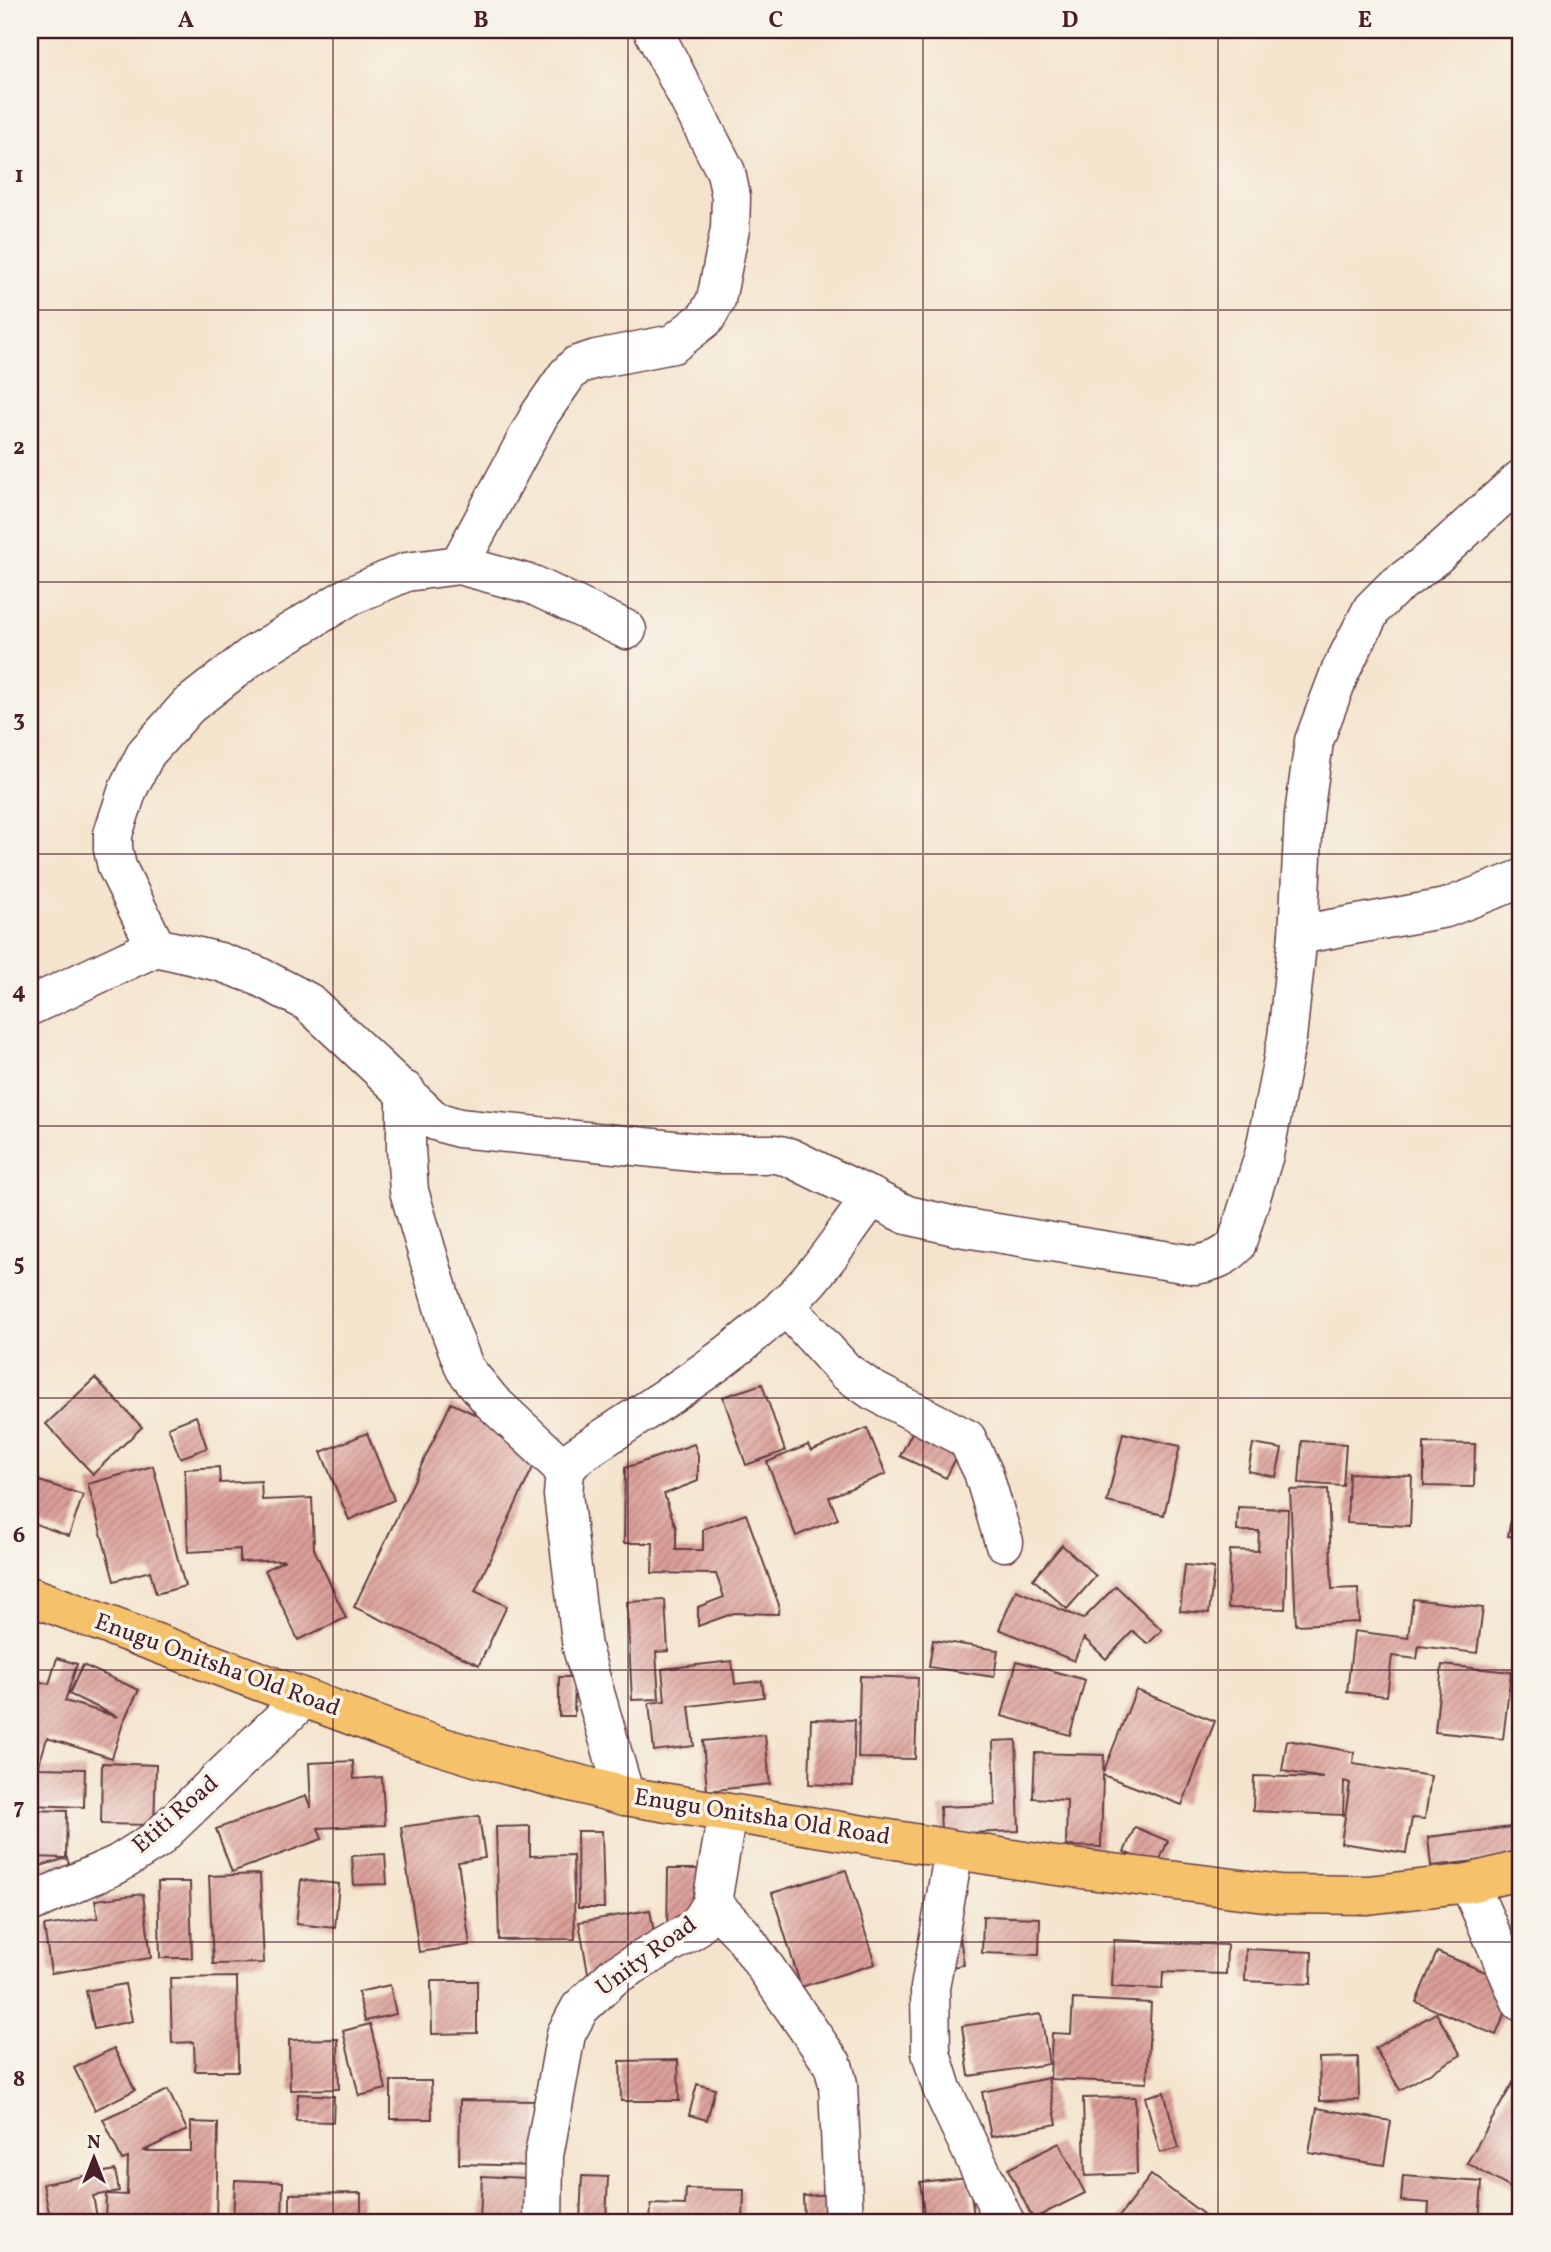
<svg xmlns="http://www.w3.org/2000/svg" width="1551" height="2252" viewBox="0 0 1551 2252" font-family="Vollkorn,serif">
	<defs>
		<pattern id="building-hatch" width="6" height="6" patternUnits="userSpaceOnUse" patternTransform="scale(1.75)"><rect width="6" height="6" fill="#db9f99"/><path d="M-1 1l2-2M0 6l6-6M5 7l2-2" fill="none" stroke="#b4817d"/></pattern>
	</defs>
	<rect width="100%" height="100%" fill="#f7f3e8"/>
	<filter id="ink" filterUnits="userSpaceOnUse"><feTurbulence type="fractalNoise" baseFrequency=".0143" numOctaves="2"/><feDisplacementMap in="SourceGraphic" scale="14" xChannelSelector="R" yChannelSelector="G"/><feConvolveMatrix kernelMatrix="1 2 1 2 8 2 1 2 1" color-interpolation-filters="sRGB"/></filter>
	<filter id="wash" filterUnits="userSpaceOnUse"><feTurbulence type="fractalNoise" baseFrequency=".00686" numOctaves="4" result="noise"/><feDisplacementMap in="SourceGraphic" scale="28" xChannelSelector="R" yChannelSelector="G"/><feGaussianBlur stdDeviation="1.57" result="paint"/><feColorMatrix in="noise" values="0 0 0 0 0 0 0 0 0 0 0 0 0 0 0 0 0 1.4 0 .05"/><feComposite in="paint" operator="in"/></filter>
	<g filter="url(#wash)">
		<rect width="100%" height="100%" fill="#f4e4cd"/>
		<g id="blocks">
			<g fill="url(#building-hatch)">
				<path d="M95,1378L142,1427L93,1474L46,1424Z"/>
				<path d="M762,1384L785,1451L746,1465L723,1397Z"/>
				<path d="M451,1403L543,1446L475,1591L507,1606L479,1665L354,1607Z"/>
				<path d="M196,1416L207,1448L180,1458L168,1427Z"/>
				<path d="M918,1421L963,1444L946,1478L900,1456Z"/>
				<path d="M867,1428L886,1474L829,1497L838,1519L796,1536L767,1462L808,1445L811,1451Z"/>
				<path d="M367,1433L394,1500L349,1520L321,1452Z"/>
				<path d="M1123,1433L1180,1446L1164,1515L1107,1502Z"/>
				<path d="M1302,1441L1346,1444L1343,1486L1299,1483Z"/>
				<path d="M1424,1443L1475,1444L1474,1487L1424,1486Z"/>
				<path d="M694,1444L698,1455V1481L664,1494L676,1528V1550H703V1529L746,1514L779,1605L778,1614L734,1613L698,1626V1607L724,1597L716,1574L652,1573L653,1543H624L625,1468Z"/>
				<path d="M1253,1444L1282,1449L1276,1477L1248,1471Z"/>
				<path d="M153,1466L185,1586L156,1594L150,1571L114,1581L88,1484Z"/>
				<path d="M219,1467L220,1483L261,1481L262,1500L312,1498L314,1549L346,1618L298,1640L265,1570L285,1560L240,1562V1549L188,1552L185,1469Z"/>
				<path d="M1349,1473L1412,1476L1410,1526L1347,1523Z"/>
				<path d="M30,1478L83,1495L69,1536L30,1522Z"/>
				<path d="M1328,1489L1332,1589L1358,1588L1359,1622L1296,1625L1290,1490Z"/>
				<path d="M1516,1491H1521V1538L1508,1536Z"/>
				<path d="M1238,1507L1288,1509L1285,1609L1228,1608L1230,1550L1258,1551L1259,1531H1237Z"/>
				<path d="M1062,1545L1096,1576L1067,1609L1033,1579Z"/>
				<path d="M1185,1565L1214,1568L1209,1613L1180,1611Z"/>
				<path d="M1116,1586L1162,1630L1148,1644L1133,1631L1106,1659L1084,1638L1074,1661L999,1629L1016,1590L1083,1619Z"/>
				<path d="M1413,1599L1483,1608L1477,1653L1419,1646L1417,1659L1392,1656L1387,1696L1347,1692L1354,1631L1408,1638Z"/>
				<path d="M665,1600L668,1651L656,1652L659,1699L632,1700L627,1602Z"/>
				<path d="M933,1640L998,1650L994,1677L929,1667Z"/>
				<path d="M57,1658L77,1664L65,1701L118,1717L69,1694L83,1665L139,1690L124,1720L112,1758L47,1738L38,1768L85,1769L84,1807L30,1805V1679L49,1684Z"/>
				<path d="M732,1661L735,1684L762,1681L764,1697L689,1706L694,1746L654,1751L649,1703L665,1701L662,1669Z"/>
				<path d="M1017,1661L1085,1680L1070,1735L1002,1716Z"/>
				<path d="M1442,1665L1511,1672L1503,1739L1435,1732Z"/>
				<path d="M860,1676L918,1678L915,1759L858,1758Z"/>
				<path d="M559,1677H575L574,1716H559Z"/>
				<path d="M1136,1690L1215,1721L1182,1805L1103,1775L1101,1847L1066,1846L1067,1800L1033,1798L1035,1753L1104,1755L1103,1773Z"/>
				<path d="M811,1719L855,1720L853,1786L809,1784Z"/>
				<path d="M765,1735L770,1784L707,1791L703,1741Z"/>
				<path d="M1016,1740L1019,1831L941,1834L940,1807L995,1805L993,1741Z"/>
				<path d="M1287,1740L1354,1752L1353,1764L1431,1776L1425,1819L1412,1818L1406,1853L1341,1843L1350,1783L1344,1781L1343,1815L1253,1811L1254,1776L1324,1778L1282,1771Z"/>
				<path d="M353,1761L354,1779L382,1777L385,1825L318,1828L322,1839L232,1872L216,1829L306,1796L311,1808L309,1763Z"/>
				<path d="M102,1763L156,1765L154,1825L101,1824Z"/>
				<path d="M30,1810L67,1811L66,1858L30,1857Z"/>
				<path d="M479,1816L485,1858L458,1862L470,1945L419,1952L401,1827Z"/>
				<path d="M530,1826V1856L573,1855L575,1939L499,1940L496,1827Z"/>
				<path d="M1521,1826V1856L1431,1866L1428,1837Z"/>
				<path d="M1135,1827L1168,1841L1157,1866L1124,1852Z"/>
				<path d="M577,1831H602L604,1908H578Z"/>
				<path d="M385,1854L387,1884L354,1885L352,1856Z"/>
				<path d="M67,1858L77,1892L30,1906V1869Z"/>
				<path d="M668,1869H710L709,1939H667Z"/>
				<path d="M846,1870L875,1964L801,1987L772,1893Z"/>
				<path d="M260,1874L264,1963L213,1964L209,1876Z"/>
				<path d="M301,1880L339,1884L335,1928L296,1924Z"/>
				<path d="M158,1882H190L192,1958H160Z"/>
				<path d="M143,1894L151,1958L51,1973L44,1926L98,1918L95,1900Z"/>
				<path d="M650,1910L659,1961L588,1973L579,1922Z"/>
				<path d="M983,1916L1040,1918L1039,1955L982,1953Z"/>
				<path d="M957,1917L964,1965L938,1969Z"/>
				<path d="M1114,1940L1227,1945L1226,1974L1163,1972L1162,1989L1112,1987Z"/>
				<path d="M1246,1949L1312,1952L1311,1984L1245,1981Z"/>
				<path d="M1437,1952L1517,1985L1496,2035L1416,2002Z"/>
				<path d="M237,1977L238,2071H195L194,2042L172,2043L170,1978Z"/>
				<path d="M431,1981H477V2033L432,2034Z"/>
				<path d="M125,1984L132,2021L94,2029L86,1991Z"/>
				<path d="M390,1985L396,2014L365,2021L358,1992Z"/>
				<path d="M1073,1999L1151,2003L1147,2083L1050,2079L1052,2033L1071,2034Z"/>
				<path d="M1436,2013L1461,2055L1400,2090L1375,2048Z"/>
				<path d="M1041,2014L1049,2064L969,2076L962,2026Z"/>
				<path d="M370,2024L386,2089L359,2096L343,2031Z"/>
				<path d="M338,2039L339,2089L290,2090L289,2040Z"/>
				<path d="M114,2048L135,2090L95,2110L74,2068Z"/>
				<path d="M1358,2057L1359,2100L1320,2101L1319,2058Z"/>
				<path d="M678,2060L679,2101H621L620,2061Z"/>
				<path d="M1048,2078L1057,2124L991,2137L982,2092Z"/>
				<path d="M391,2081H431L432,2119H391Z"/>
				<path d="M1514,2081L1521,2085V2194L1467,2163Z"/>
				<path d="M697,2084L715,2089L707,2120L689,2115Z"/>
				<path d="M168,2090L187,2130L143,2151H191V2122L218,2123L216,2222H105L106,2194L127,2195L128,2158L122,2160L103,2119Z"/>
				<path d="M1164,2092L1179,2148L1160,2153L1145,2097Z"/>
				<path d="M298,2094L334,2096L333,2122L296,2121Z"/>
				<path d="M1135,2097L1137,2174L1085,2176L1083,2098Z"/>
				<path d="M460,2100L538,2101L537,2166L459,2164Z"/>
				<path d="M1317,2108L1391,2121L1384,2165L1309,2153Z"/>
				<path d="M1059,2143L1085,2193L1033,2219L1008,2169Z"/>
				<path d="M115,2170L119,2191L93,2196L98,2222H51L43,2184Z"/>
				<path d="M1151,2175L1203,2214L1196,2222H1115Z"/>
				<path d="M482,2176L548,2179L546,2222H480Z"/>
				<path d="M582,2176L608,2177L606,2222H580Z"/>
				<path d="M1403,2176L1482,2182L1479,2222H1428L1429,2203L1401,2201Z"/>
				<path d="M969,2177L974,2218L925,2222L920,2182Z"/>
				<path d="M235,2180L283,2182L282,2222H233Z"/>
				<path d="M686,2189L744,2190L743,2222H650L651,2204L685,2205Z"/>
				<path d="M361,2193V2222H290V2194Z"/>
				<path d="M854,2193L856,2222H804L803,2196Z"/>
			</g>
		</g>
	</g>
	<g filter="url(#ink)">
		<use href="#blocks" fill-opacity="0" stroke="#643d43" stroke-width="2"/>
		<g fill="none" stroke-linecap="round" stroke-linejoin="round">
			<g stroke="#643d43" stroke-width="41">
				<g id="minor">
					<path d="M459,565L540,414L567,375L577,365L596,359L673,344L706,318L716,300L730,229L731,197L726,172L653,30"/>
					<path d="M627,630L533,585L459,565L406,572L348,597L253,655L188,706L146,753L128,789L113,834V849L117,867L156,947L220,962L256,975L308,1002L435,1121L459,1128L712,1154H775L789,1157L907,1215L959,1227L1195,1265C1212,1262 1224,1258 1236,1246L1264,1155L1287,1038L1298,935L1304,815L1314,741L1340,672L1372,609L1393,588L1431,560L1521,479"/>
					<path d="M1298,935L1446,908L1521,879"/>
					<path d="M30,1006L156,947"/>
					<path d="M406,1091V1149L409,1191L449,1327L465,1369L491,1401L565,1470"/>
					<path d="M785,1305L845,1371L872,1390L967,1439L983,1472L1004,1542"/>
					<path d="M625,1796L582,1648L563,1495L565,1470L577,1456C654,1404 740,1356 804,1286C829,1259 849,1226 872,1197"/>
					<path d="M954,1850L930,1988L931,2053L942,2089L1005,2222"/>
					<path d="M1469,1883L1521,2002"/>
					<path d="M30,1903L118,1864L156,1840L303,1699"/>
					<path d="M712,1903L742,1934L833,2065L838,2084L844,2222"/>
					<path d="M543,2222L544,2156L566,2034L580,2008L614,1976L693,1930L703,1918L712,1903L727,1813"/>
				</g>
			</g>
			<g stroke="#643d43" stroke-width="41">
				<path id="major" d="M30,1596L401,1734L479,1758L625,1796L1049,1865L1280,1894L1368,1895L1469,1883L1521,1870"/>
			</g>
			<use href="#minor" stroke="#fff" stroke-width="38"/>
			<use href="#major" stroke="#f5c16b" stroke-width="38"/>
		</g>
	</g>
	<path fill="none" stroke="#4a1f2b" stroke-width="2" stroke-opacity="0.55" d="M333,30V2222M628,30V2222M923,30V2222M1218,30V2222M30,310H1521M30,582H1521M30,854H1521M30,1126H1521M30,1398H1521M30,1670H1521M30,1942H1521"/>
	<g text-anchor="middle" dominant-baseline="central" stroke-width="7" stroke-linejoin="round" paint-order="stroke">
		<g font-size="24" fill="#4a1f2b" stroke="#f7f3e8">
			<text transform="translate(217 1666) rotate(20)">Enugu Onitsha Old Road</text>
			<text transform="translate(176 1815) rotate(-41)">Etiti Road</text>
			<text transform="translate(762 1818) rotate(9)">Enugu Onitsha Old Road</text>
			<text transform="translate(647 1957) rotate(-36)">Unity Road</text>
		</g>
	</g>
	<rect width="1551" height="2252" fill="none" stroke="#f7f3e8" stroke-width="77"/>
	<g transform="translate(94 2158)" stroke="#f7f3e8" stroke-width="5" paint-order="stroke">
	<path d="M0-5L12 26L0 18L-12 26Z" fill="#4a1f2b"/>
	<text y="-10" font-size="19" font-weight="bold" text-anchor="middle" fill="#4a1f2b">N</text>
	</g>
	<rect x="38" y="38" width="1474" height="2176" fill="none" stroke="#4a1f2b" stroke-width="2.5"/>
	<g font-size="23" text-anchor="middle" font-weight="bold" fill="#4a1f2b">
		<text x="186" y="27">A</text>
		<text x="481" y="27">B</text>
		<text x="776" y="27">C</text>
		<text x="1070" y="27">D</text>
		<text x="1365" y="27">E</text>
		<text x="19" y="182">1</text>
		<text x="19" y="454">2</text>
		<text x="19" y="726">3</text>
		<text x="19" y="998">4</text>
		<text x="19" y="1270">5</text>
		<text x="19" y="1542">6</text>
		<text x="19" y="1814">7</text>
		<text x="19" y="2086">8</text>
	</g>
</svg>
